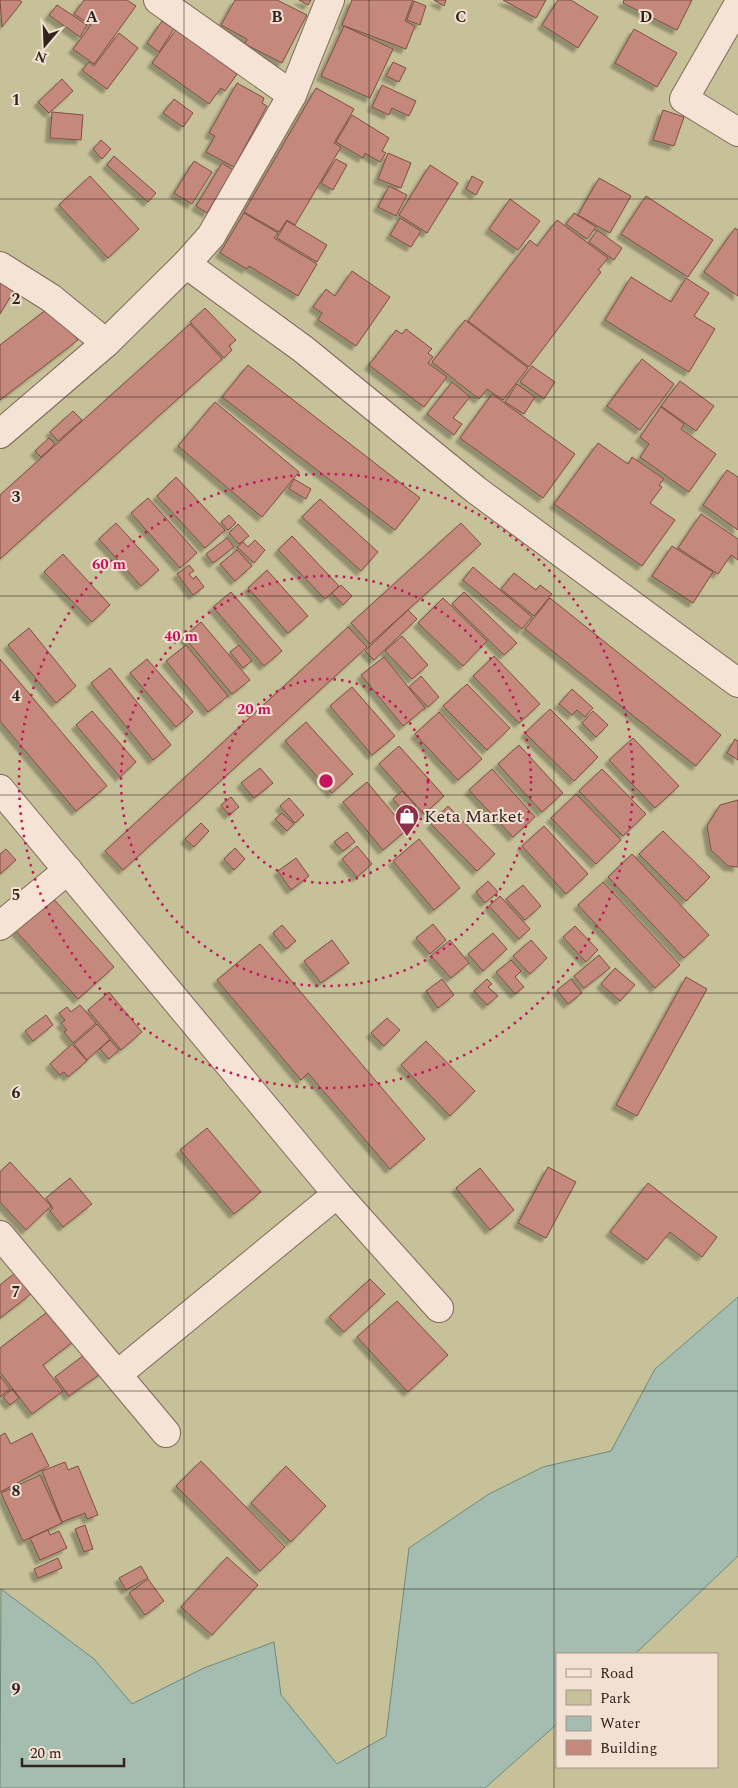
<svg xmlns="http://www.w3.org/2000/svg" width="738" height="1788" viewBox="0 0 738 1788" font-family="Spectral,serif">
	<defs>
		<filter id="shadow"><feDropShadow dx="-4.5" dy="4.5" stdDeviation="1" flood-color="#0004"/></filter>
	</defs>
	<rect width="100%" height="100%" fill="#ead5c3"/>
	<path fill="#c6c198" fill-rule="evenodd" d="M0,0H738V1788H0ZM557,1654H717V1767H557Z"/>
	<path fill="#a5bdb0" stroke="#6d8a7c" d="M738,1297V1556L635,1654H557V1724L485,1788H0L1,1589L94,1659L132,1704L204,1668L274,1642L281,1695L337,1764L386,1736L409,1548L489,1494L543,1467L611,1451L655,1369Z"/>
	<g fill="#c4897c" stroke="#7f4d43" filter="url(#shadow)">
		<path d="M0,0H19L22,2L2,27Z"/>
		<path d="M84,0H127L136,6L94,64L73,49L91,25L74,14Z"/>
		<path d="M235,0H277L307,15L282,63L245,44L247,39L221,25Z"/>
		<path d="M299,0H311L308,5Z"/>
		<path d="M352,0H413L405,21L415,26L406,49L342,25Z"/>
		<path d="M434,0H446L444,6Z"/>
		<path d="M503,0H546L536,18Z"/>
		<path d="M558,0H571L598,17L578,48L542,25Z"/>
		<path d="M624,0H692L677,30L623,3Z"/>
		<path d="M414,1L426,6L420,25L407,20Z"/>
		<path d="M57,5L87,25L80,37L49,15Z"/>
		<path d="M162,21L174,29L159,52L147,43Z"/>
		<path d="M344,26L393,49L370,98L321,76Z"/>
		<path d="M634,29L677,53L657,87L615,63Z"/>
		<path d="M176,30L237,74L225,91L221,88L209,104L152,63Z"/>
		<path d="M119,33L138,48L107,89L82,70L89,62L94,66Z"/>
		<path d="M393,62L406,68L399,82L386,76Z"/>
		<path d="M62,79L73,91L49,113L38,102Z"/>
		<path d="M237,83L264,98L262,103L267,106L234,167L206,152L215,136L209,133Z"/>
		<path d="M382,85L416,101L409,116L392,108L389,115L372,107Z"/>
		<path d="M316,88L354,109L334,143L341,147L295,225L287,220L279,232L244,212Z"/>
		<path d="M174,99L193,113L183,127L163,113Z"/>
		<path d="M663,110L684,117L674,146L653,140Z"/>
		<path d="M52,112L83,115L81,140L50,138Z"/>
		<path d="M352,115L389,138L382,151L386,153L380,162L365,153L363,158L336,142Z"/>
		<path d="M101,140L111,149L102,159L93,149Z"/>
		<path d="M388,153L411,163L401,188L378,179Z"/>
		<path d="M114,156L156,193L148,202L107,165Z"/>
		<path d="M336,159L347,165L333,190L321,183Z"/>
		<path d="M194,161L212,172L192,204L174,193Z"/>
		<path d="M222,163L233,170L207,213L196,206Z"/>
		<path d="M430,165L458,183L427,233L399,215Z"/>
		<path d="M90,176L139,229L108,258L59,205Z"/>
		<path d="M472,176L483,182L476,195L466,189Z"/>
		<path d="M599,178L631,196L610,233L578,215Z"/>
		<path d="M389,186L407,195L396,216L378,207Z"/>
		<path d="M646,196L713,240L688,277L621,234Z"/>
		<path d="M510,199L540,221L518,250L489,229Z"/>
		<path d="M244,213L278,233L274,238L317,264L298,296L249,266L247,269L220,253Z"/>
		<path d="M574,213L596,227L587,239L566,224Z"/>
		<path d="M400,218L421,231L411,247L390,235Z"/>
		<path d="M557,220L608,258L598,270L601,272L529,367L468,321L530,240L537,246Z"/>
		<path d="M287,221L327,245L317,262L277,238Z"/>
		<path d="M735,228L738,230V296L704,272Z"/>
		<path d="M597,230L622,248L614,260L589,242Z"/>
		<path d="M352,271L390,297L356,346L318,320L322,313L313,307L326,289L335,296Z"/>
		<path d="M0,276L17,286L0,314Z"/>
		<path d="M631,277L671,302L686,278L709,293L694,316L715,329L689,372L605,320Z"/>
		<path d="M51,306L78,340L0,400V345Z"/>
		<path d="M205,308L236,340L229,346L232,350L224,358L190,322Z"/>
		<path d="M465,320L528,368L503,400L487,389L479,399L432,362Z"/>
		<path d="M190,324L222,359L0,559V495Z"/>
		<path d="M406,329L432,349L428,353L433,357L428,363L447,377L424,407L369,365L396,330L402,334Z"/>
		<path d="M642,359L674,384L640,430L607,406Z"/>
		<path d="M248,365L420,498L395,530L222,397Z"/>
		<path d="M532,366L555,382L544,399L520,382Z"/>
		<path d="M680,381L714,406L696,431L661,406Z"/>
		<path d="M452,382L470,397L453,418L462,424L454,435L427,414Z"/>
		<path d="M517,384L535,397L524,414L505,402Z"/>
		<path d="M492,394L575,454L543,498L460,438Z"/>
		<path d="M215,402L299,472L262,517L178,446Z"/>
		<path d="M661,407L684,424L681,429L716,454L689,492L640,457L649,444L640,437Z"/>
		<path d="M73,411L82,420L58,441L50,432Z"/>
		<path d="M49,438L55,444L41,457L35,451Z"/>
		<path d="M598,443L628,464L632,457L664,479L659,485L662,487L650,503L675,520L642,566L554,504Z"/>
		<path d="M727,470L738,477V530L703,505Z"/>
		<path d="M176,477L225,530L205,548L157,496Z"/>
		<path d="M294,479L311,489L306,499L289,489Z"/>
		<path d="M148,498L197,553L180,568L131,513Z"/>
		<path d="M320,499L378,552L361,571L302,517Z"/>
		<path d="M701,514L738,539V560L731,555L718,574L678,548Z"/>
		<path d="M229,515L236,523L228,530L221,522Z"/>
		<path d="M116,523L159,570L141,586L99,539Z"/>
		<path d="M461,523L481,544L370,644L351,623Z"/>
		<path d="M238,524L249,536L239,544L229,533Z"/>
		<path d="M292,536L339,586L325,599L278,550Z"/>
		<path d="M227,538L234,547L213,563L206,554Z"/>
		<path d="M255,540L265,550L254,563L237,547L243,542L248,547Z"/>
		<path d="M672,546L713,572L693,603L652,576Z"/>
		<path d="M237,550L252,566L235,581L220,564Z"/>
		<path d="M63,554L110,605L92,622L44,572Z"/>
		<path d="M189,565L194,571L189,574L193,579L196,576L204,587L193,595L177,574Z"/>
		<path d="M473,567L532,617L522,629L463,580Z"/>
		<path d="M267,570L308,616L288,633L248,588Z"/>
		<path d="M514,573L536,590L540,585L552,594L534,616L501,589Z"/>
		<path d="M341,585L352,596L343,605L332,593Z"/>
		<path d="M231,592L282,651L264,666L213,607Z"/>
		<path d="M464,592L517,643L504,655L452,604Z"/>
		<path d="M443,598L487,641L463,666L418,623Z"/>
		<path d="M550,598L721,735L696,766L525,629Z"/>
		<path d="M408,610L417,619L374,660L365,651Z"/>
		<path d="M201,622L250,680L232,694L184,637Z"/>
		<path d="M348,627L367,647L123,870L105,851Z"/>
		<path d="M29,628L76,686L56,703L8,645Z"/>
		<path d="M402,636L428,665L412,679L385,651Z"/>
		<path d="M186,645L228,696L208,712L166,661Z"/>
		<path d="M239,645L252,661L243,668L230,652Z"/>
		<path d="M494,656L540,704L519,723L473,676Z"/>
		<path d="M384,657L425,708L403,726L361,675Z"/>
		<path d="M0,659L107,786L76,811L0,721Z"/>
		<path d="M147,659L193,712L176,727L130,673Z"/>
		<path d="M110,668L171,745L153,760L91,683Z"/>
		<path d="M421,676L439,697L428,707L409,687Z"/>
		<path d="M467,684L510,728L487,750L443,706Z"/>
		<path d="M352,687L395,736L372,755L330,706Z"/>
		<path d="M572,689L593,708L585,717L577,710L572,715L559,704Z"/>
		<path d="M550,709L598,757L574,781L525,733Z"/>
		<path d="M92,711L136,762L120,777L76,725Z"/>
		<path d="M593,711L608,725L596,737L582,723Z"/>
		<path d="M439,712L482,759L458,780L415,734Z"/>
		<path d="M306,722L353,774L332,793L285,741Z"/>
		<path d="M633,738L679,786L655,808L609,760Z"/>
		<path d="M735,739L738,741V760L727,753Z"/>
		<path d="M519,745L563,793L542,812L498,764Z"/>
		<path d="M399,746L444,796L424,814L379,764Z"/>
		<path d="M260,768L273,783L254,798L241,783Z"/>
		<path d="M492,769L535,817L513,837L469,790Z"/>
		<path d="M602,769L646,814L623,836L579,791Z"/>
		<path d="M367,782L407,830L383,850L343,802Z"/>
		<path d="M402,791L416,806L406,814L393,799Z"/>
		<path d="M576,794L621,840L596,864L551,818Z"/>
		<path d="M231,797L239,807L229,815L221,805Z"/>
		<path d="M289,798L304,815L295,823L280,806Z"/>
		<path d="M738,800V867L728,866L711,850L707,826L720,805Z"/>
		<path d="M448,806L495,854L477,871L431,824Z"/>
		<path d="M282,813L294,824L287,831L275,819Z"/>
		<path d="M201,823L209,831L194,847L185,839Z"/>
		<path d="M544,826L588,874L566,894L522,846Z"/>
		<path d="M663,831L710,877L686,901L639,854Z"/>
		<path d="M347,832L355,842L343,851L334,842Z"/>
		<path d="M419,839L460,888L434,910L393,861Z"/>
		<path d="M357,846L372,864L357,877L342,859Z"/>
		<path d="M235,848L245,859L234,870L224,859Z"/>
		<path d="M6,849L16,860L0,874V854Z"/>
		<path d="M632,854L709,935L684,958L608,877Z"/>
		<path d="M296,858L309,876L291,890L278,871Z"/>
		<path d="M488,881L498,892L485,903L476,892Z"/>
		<path d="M603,882L680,965L655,988L578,905Z"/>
		<path d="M523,885L541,906L525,920L506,899Z"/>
		<path d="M500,896L530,929L519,939L489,906Z"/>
		<path d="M52,897L114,967L78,999L15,930Z"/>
		<path d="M433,924L446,940L430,954L416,938Z"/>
		<path d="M282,925L296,941L286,949L273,933Z"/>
		<path d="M575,926L598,950L586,962L563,937Z"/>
		<path d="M493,933L507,949L483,971L468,954Z"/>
		<path d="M332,940L349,963L321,983L304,961Z"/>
		<path d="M450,940L469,963L451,978L431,956Z"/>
		<path d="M531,940L547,958L530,974L513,956Z"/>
		<path d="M260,944L425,1139L390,1169L308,1073L301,1080L217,980Z"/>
		<path d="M599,955L610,968L584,988L574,976Z"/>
		<path d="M511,960L521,971L515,977L524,987L515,994L496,972Z"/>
		<path d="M615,968L635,985L620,1001L601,984Z"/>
		<path d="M686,977L707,989L637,1116L616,1105Z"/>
		<path d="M442,979L454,995L438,1008L426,991Z"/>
		<path d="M487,979L492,984L488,987L498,996L487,1005L474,991Z"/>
		<path d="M571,979L582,993L568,1004L557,990Z"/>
		<path d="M109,992L142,1032L121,1050L88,1010Z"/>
		<path d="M80,1005L96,1023L73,1043L64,1032L67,1030L61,1023L65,1020L59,1013L67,1007L71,1012Z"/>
		<path d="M46,1015L53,1025L33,1041L25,1031Z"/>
		<path d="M387,1018L400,1030L384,1046L371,1033Z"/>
		<path d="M97,1024L110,1039L87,1060L74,1044Z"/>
		<path d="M110,1040L119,1050L109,1059L100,1049Z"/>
		<path d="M426,1041L475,1091L450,1116L401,1065Z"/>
		<path d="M72,1044L87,1061L68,1077L64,1072L60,1075L50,1064Z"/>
		<path d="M207,1128L261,1192L234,1214L180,1150Z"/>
		<path d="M10,1162L51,1206L26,1230L0,1202V1172Z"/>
		<path d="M548,1167L576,1182L546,1238L518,1223Z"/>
		<path d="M480,1168L514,1210L490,1230L456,1188Z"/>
		<path d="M70,1178L92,1204L63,1227L50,1211L53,1208L46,1198Z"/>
		<path d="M648,1183L717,1237L702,1257L670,1232L647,1260L610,1232Z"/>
		<path d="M15,1273L31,1294L0,1318V1285Z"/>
		<path d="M370,1279L385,1294L344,1332L329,1317Z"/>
		<path d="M397,1301L448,1355L408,1392L357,1337Z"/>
		<path d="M54,1307L78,1338L43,1365L63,1391L32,1414L0,1372V1348Z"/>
		<path d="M92,1349L107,1369L69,1396L55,1377Z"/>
		<path d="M0,1376L10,1389L0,1397Z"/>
		<path d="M12,1389L19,1398L10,1405L3,1397Z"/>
		<path d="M5,1433L11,1444L32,1433L49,1466L0,1492V1436Z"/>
		<path d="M201,1461L285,1547L260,1571L176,1486Z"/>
		<path d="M65,1462L68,1470L78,1466L98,1515L87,1519L85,1513L62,1522L42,1471Z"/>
		<path d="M286,1466L326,1506L291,1542L251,1503Z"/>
		<path d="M40,1475L62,1523L23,1541L1,1493Z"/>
		<path d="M85,1525L93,1549L84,1552L75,1529Z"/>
		<path d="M48,1530L50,1535L59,1531L67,1548L40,1560L30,1538Z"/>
		<path d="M227,1557L258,1585L212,1635L181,1607Z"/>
		<path d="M58,1558L62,1568L38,1578L34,1569Z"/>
		<path d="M141,1566L148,1578L126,1590L119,1578Z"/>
		<path d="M148,1579L164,1601L145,1615L129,1593Z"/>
	</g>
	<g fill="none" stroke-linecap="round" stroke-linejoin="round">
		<g stroke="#82675b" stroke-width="30">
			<g id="street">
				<path d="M158,0L292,95"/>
				<path d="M738,5L684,99L738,132"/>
				<path d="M186,264L303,349L476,490L738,683"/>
				<path d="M0,266L51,298L106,343"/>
				<path d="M0,434L106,343L186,264L211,236L292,95L330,0"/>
				<path d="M0,789L337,1194L439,1308"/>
				<path d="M0,926L68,870"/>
				<path d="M0,1235L166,1433"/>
				<path d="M118,1374L337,1194"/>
			</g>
		</g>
		<use href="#street" stroke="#f5e4d5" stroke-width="28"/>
	</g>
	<path fill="none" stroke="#33231e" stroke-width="1" stroke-opacity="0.55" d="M184,0V1788M369,0V1788M554,0V1788M0,199H738M0,397H738M0,596H738M0,795H738M0,993H738M0,1192H738M0,1391H738M0,1589H738"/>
	<g fill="none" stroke="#c2185b" stroke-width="2.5" stroke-dasharray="2.5 5">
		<circle cx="326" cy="781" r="102"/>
		<circle cx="326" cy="781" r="205"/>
		<circle cx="326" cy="781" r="307"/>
	</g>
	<defs>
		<g id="shop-pin" transform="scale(1.25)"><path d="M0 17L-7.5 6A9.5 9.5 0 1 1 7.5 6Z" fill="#8c3147" stroke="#f2e1d2"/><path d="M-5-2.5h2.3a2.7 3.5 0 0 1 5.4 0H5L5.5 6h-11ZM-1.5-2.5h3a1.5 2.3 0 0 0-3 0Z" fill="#fff"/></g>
	</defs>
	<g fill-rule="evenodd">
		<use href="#shop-pin" x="407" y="816"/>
	</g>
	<g text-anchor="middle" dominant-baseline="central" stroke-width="4" stroke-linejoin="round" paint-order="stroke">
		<g font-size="18" fill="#33231e" stroke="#f2e1d2" text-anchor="start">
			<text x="424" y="816">Keta Market</text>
		</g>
	</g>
	<g font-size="16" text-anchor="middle" font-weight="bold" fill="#33231e" stroke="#f2e1d2" stroke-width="4" stroke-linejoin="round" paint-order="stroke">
		<text x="92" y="22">A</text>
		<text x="277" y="22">B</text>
		<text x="461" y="22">C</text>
		<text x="646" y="22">D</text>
		<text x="16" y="105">1</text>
		<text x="16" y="304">2</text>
		<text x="16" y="502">3</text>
		<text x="16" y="701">4</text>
		<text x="16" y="900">5</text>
		<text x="16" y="1098">6</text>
		<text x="16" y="1297">7</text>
		<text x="16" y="1496">8</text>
		<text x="16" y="1694">9</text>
	</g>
	<circle cx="326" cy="781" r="8" fill="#c2185b" stroke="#f2e1d2" stroke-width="2.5"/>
	<g font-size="15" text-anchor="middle" font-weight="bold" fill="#c2185b" stroke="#f2e1d2" stroke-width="4" stroke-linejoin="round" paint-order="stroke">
		<text x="109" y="569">60 m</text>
		<text x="181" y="641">40 m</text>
		<text x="254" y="714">20 m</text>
	</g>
	<rect x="556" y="1653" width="162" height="115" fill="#f2e1d2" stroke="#a6958a"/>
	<rect x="566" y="1669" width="25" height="8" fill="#f5e4d5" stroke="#a6958a"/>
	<text x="600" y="1678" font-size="15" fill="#33231e">Road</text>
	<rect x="566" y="1690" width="25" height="15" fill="#c6c198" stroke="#a6958a"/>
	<text x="600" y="1703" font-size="15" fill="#33231e">Park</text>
	<rect x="566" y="1716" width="25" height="15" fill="#a5bdb0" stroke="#a6958a"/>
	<text x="600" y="1728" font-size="15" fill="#33231e">Water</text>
	<rect x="566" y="1740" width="25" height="15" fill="#c4897c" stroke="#a6958a"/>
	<text x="600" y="1753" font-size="15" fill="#33231e">Building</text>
	<g transform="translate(45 45) rotate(199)" stroke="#f2e1d2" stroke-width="4" paint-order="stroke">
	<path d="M0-4L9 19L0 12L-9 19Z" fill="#33231e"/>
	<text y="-8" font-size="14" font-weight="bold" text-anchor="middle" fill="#33231e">N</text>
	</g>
	<path d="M22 1758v8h102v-8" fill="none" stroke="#33231e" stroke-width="2.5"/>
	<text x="30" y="1758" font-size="15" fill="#33231e" stroke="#f2e1d2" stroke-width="4" paint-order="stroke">20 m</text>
</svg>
